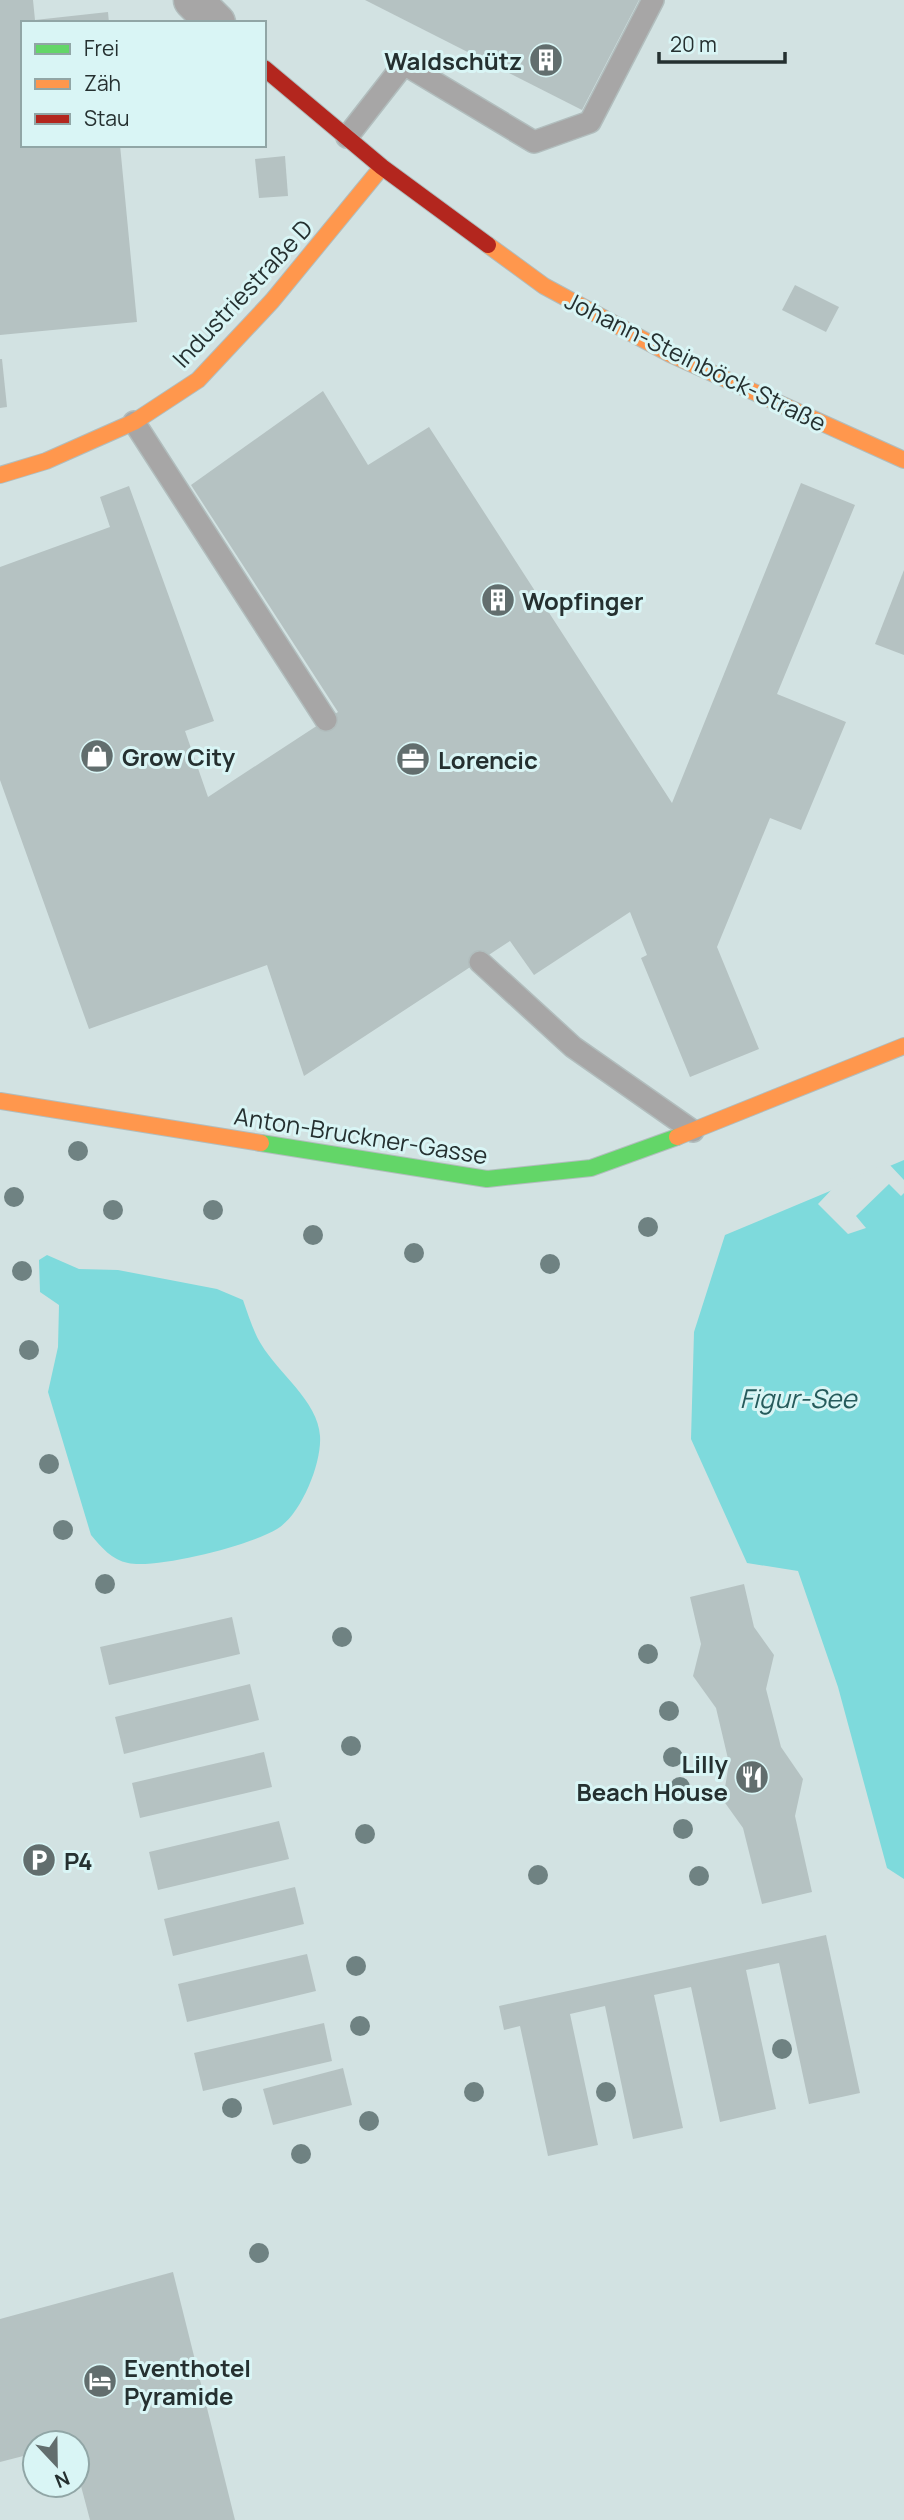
<svg xmlns="http://www.w3.org/2000/svg" width="904" height="2520" viewBox="0 0 904 2520" font-family="Manrope,sans-serif">
	<rect width="100%" height="100%" fill="#d2e2e2"/>
	<g fill="#7edadc">
		<path d="M904,1160V1879L887,1868L838,1687L798,1571L747,1563L691,1439L694,1332L725,1235Z"/>
		<path d="M47,1255L79,1269L118,1270L217,1289L243,1300C248,1314 253,1331 261,1344C278,1373 318,1401 320,1436C322,1463 301,1515 277,1529C251,1545 158,1569 128,1563C112,1560 101,1547 91,1535L48,1392L58,1347L59,1305L40,1292L39,1260Z"/>
	</g>
	<path fill="#d2e2e2" d="M888,1163L904,1180V1193L901,1196L889,1184L856,1216L866,1228L848,1234L818,1204L836,1185Z"/>
	<g fill="#b5c2c2">
		<path d="M0,0H33L35,20L108,12L109,23H23V145H120L137,322L0,335Z"/>
		<path d="M365,0H639L582,110Z"/>
		<path d="M285,156L288,196L259,198L255,159Z"/>
		<path d="M795,285L839,307L826,332L782,310Z"/>
		<path d="M0,359H2L7,407L0,408Z"/>
		<path d="M323,391L368,465L429,427L672,803L801,483L855,505L777,694L846,722L801,830L770,818L717,947L759,1049L690,1077L641,958L647,955L630,912L534,975L510,941L304,1076L267,965L89,1029L0,780V567L110,527L100,497L129,486L214,721L185,731L208,797L338,712L191,485Z"/>
		<path d="M904,570V655L875,644Z"/>
		<path d="M744,1584L754,1627L774,1655L766,1689L781,1747L803,1779L795,1816L812,1892L762,1904L743,1828L723,1800L729,1763L716,1708L693,1676L701,1644L690,1597Z"/>
		<path d="M232,1617L240,1654L109,1685L100,1647Z"/>
		<path d="M250,1684L259,1720L124,1754L115,1717Z"/>
		<path d="M264,1752L272,1787L140,1818L132,1783Z"/>
		<path d="M279,1821L289,1859L158,1890L149,1852Z"/>
		<path d="M295,1887L304,1924L173,1956L164,1919Z"/>
		<path d="M826,1935L860,2093L809,2104L779,1963L746,1970L776,2109L720,2122L691,1987L654,1995L683,2128L633,2139L605,2006L570,2014L598,2145L548,2156L520,2026L504,2030L499,2006Z"/>
		<path d="M307,1954L316,1991L187,2022L178,1984Z"/>
		<path d="M324,2023L332,2061L203,2091L194,2053Z"/>
		<path d="M343,2068L352,2105L273,2125L263,2089Z"/>
		<path d="M173,2272L235,2520H90L77,2471V2443H35V2453L0,2462V2319Z"/>
	</g>
	<g fill="none" stroke-linecap="round" stroke-linejoin="round">
		<g stroke="#b1bdbd" stroke-width="24">
			<g id="lane">
				<path d="M347,137L404,64L534,142L590,122L653,0"/>
				<path d="M134,422L326,720"/>
				<path d="M480,962L573,1047L693,1131"/>
			</g>
		</g>
		<g stroke="#b1bdbd" stroke-width="41">
			<path id="street" d="M193,0L216,23"/>
		</g>
		<g stroke="#b1bdbd" stroke-width="18">
			<path id="fast" d="M261,1143L487,1179L591,1168L677,1137"/>
		</g>
		<g stroke="#b1bdbd" stroke-width="18">
			<g id="slow">
				<path d="M488,245L544,286L670,354L904,460"/>
				<path d="M0,475L46,461L134,422L198,380L272,301L382,167"/>
				<path d="M0,1101L261,1143"/>
				<path d="M677,1137L904,1046"/>
			</g>
		</g>
		<g stroke="#b1bdbd" stroke-width="18">
			<path id="jam" d="M264,68L382,167L488,245"/>
		</g>
		<use href="#lane" stroke="#a7a6a6" stroke-width="21"/>
		<use href="#street" stroke="#a7a6a6" stroke-width="38"/>
		<use href="#fast" stroke="#63d668" stroke-width="16"/>
		<use href="#slow" stroke="#ff974d" stroke-width="16"/>
		<use href="#jam" stroke="#b3261e" stroke-width="16"/>
	</g>
	<g fill="#6f8282">
		<circle cx="78" cy="1151" r="10"/>
		<circle cx="14" cy="1197" r="10"/>
		<circle cx="113" cy="1210" r="10"/>
		<circle cx="213" cy="1210" r="10"/>
		<circle cx="648" cy="1227" r="10"/>
		<circle cx="313" cy="1235" r="10"/>
		<circle cx="414" cy="1253" r="10"/>
		<circle cx="550" cy="1264" r="10"/>
		<circle cx="22" cy="1271" r="10"/>
		<circle cx="29" cy="1350" r="10"/>
		<circle cx="49" cy="1464" r="10"/>
		<circle cx="63" cy="1530" r="10"/>
		<circle cx="105" cy="1584" r="10"/>
		<circle cx="342" cy="1637" r="10"/>
		<circle cx="648" cy="1654" r="10"/>
		<circle cx="669" cy="1711" r="10"/>
		<circle cx="351" cy="1746" r="10"/>
		<circle cx="673" cy="1757" r="10"/>
		<circle cx="680" cy="1787" r="10"/>
		<circle cx="683" cy="1829" r="10"/>
		<circle cx="365" cy="1834" r="10"/>
		<circle cx="538" cy="1875" r="10"/>
		<circle cx="699" cy="1876" r="10"/>
		<circle cx="356" cy="1966" r="10"/>
		<circle cx="360" cy="2026" r="10"/>
		<circle cx="782" cy="2049" r="10"/>
		<circle cx="474" cy="2092" r="10"/>
		<circle cx="606" cy="2092" r="10"/>
		<circle cx="232" cy="2108" r="10"/>
		<circle cx="369" cy="2121" r="10"/>
		<circle cx="301" cy="2154" r="10"/>
		<circle cx="259" cy="2253" r="10"/>
	</g>
	<defs>
		<g id="building-disc" transform="scale(1.75)"><circle r="9.5" fill="#626e6e" stroke="#d9f5f5"/><path d="M-4-6H4V6H1V3H-1V6H-4ZM-2.5-4.3h1.7v1.8h-1.7ZM.8-4.3h1.7v1.8H.8ZM-2.5-1h1.7V.8h-1.7ZM.8-1h1.7V.8H.8Z" fill="#fff"/></g>
		<g id="shop-disc" transform="scale(1.75)"><circle r="9.5" fill="#626e6e" stroke="#d9f5f5"/><path d="M-5-2.5h2.3a2.7 3.5 0 0 1 5.4 0H5L5.5 6h-11ZM-1.5-2.5h3a1.5 2.3 0 0 0-3 0Z" fill="#fff"/></g>
		<g id="office-disc" transform="scale(1.75)"><circle r="9.5" fill="#626e6e" stroke="#d9f5f5"/><path d="M-6-3h4V-5.5h4V-3h4V5H-6ZM-1-4.5V-3h2v-1.5ZM-6 0V1H6V0Z" fill="#fff"/></g>
		<g id="restaurant-disc" transform="scale(1.75)"><circle r="9.5" fill="#626e6e" stroke="#d9f5f5"/><path d="M-5-6h1v4h1v-4h1v4h1v-4h1v5L-1.5 .5V6h-2V.5L-5-1ZM5-6V6H3V1.5H1.5Q1.5-4 5-6Z" fill="#fff"/></g>
		<g id="parking-disc" transform="scale(1.75)"><circle r="9.5" fill="#626e6e" stroke="#d9f5f5"/><path d="M-3.5-5.5H1a3.5 3.5 0 0 1 0 7H-1V5.5H-3.5ZM-1-3.4V-.6H.8a1.4 1.4 0 0 0 0-2.8Z" fill="#fff"/></g>
		<g id="hotel-disc" transform="scale(1.75)"><circle r="9.5" fill="#626e6e" stroke="#d9f5f5"/><path d="M-6-4.5h1.5V1H6V5H4.5V3h-9V5H-6ZM-4 0a1.8 1.8 0 1 1 3.6 0ZM.5 0V-2.5h3Q6-2.5 6 0Z" fill="#fff"/></g>
	</defs>
	<g fill-rule="evenodd">
		<use href="#building-disc" x="546" y="60"/>
		<use href="#building-disc" x="498" y="600"/>
		<use href="#shop-disc" x="97" y="756"/>
		<use href="#office-disc" x="413" y="759"/>
		<use href="#restaurant-disc" x="752" y="1777"/>
		<use href="#parking-disc" x="39" y="1860"/>
		<use href="#hotel-disc" x="100" y="2381"/>
	</g>
	<g text-anchor="middle" dominant-baseline="central" stroke-width="6" stroke-linejoin="round" paint-order="stroke">
		<g font-size="24" font-weight="bold" fill="#253030" stroke="#d9f5f5" text-anchor="start">
			<text x="522" y="60" text-anchor="end">Waldschütz</text>
			<text x="522" y="600">Wopfinger</text>
			<text x="122" y="756">Grow City</text>
			<text x="438" y="759">Lorencic</text>
			<text x="728" y="1763" text-anchor="end">Lilly<tspan x="728" dy="28">Beach House</tspan></text>
			<text x="64" y="1860">P4</text>
			<text x="124" y="2367">Eventhotel<tspan x="124" dy="28">Pyramide</tspan></text>
		</g>
		<g font-size="24" fill="#253030" stroke="#d9f5f5">
			<text transform="translate(242 293) rotate(-47)">Industriestraße D</text>
			<text transform="translate(696 361) rotate(26)">Johann-Steinböck-Straße</text>
			<text transform="translate(361 1135) rotate(9)">Anton-Bruckner-Gasse</text>
		</g>
		<g font-size="26" font-style="italic" fill="#265b5c" stroke="#d9f5f5">
			<text x="798" y="1398">Figur-See</text>
		</g>
	</g>
	<rect x="21" y="21" width="245" height="126" fill="#d9f5f5" stroke="#91a6a6" stroke-width="2"/>
	<rect x="35" y="44" width="35" height="10" fill="#63d668" stroke="#91a6a6" stroke-width="2"/>
	<text x="84" y="56" font-size="21" fill="#253030">Frei</text>
	<rect x="35" y="79" width="35" height="10" fill="#ff974d" stroke="#91a6a6" stroke-width="2"/>
	<text x="84" y="91" font-size="21" fill="#253030">Zäh</text>
	<rect x="35" y="114" width="35" height="10" fill="#b3261e" stroke="#91a6a6" stroke-width="2"/>
	<text x="84" y="126" font-size="21" fill="#253030">Stau</text>
	<g transform="translate(56 2464) rotate(158)"><circle r="33" fill="#d9f5f5" stroke="#91a6a6" stroke-width="2"/>
	<path d="M0-5L12 26L0 18L-12 26Z" fill="#626e6e"/>
	<text y="-10" font-size="19" font-weight="bold" text-anchor="middle" fill="#253030">N</text>
	</g>
	<path d="M659 52v10h126v-10" fill="none" stroke="#253030" stroke-width="3.5"/>
	<text x="670" y="52" font-size="21" fill="#253030" stroke="#d9f5f5" stroke-width="5" paint-order="stroke">20 m</text>
</svg>
